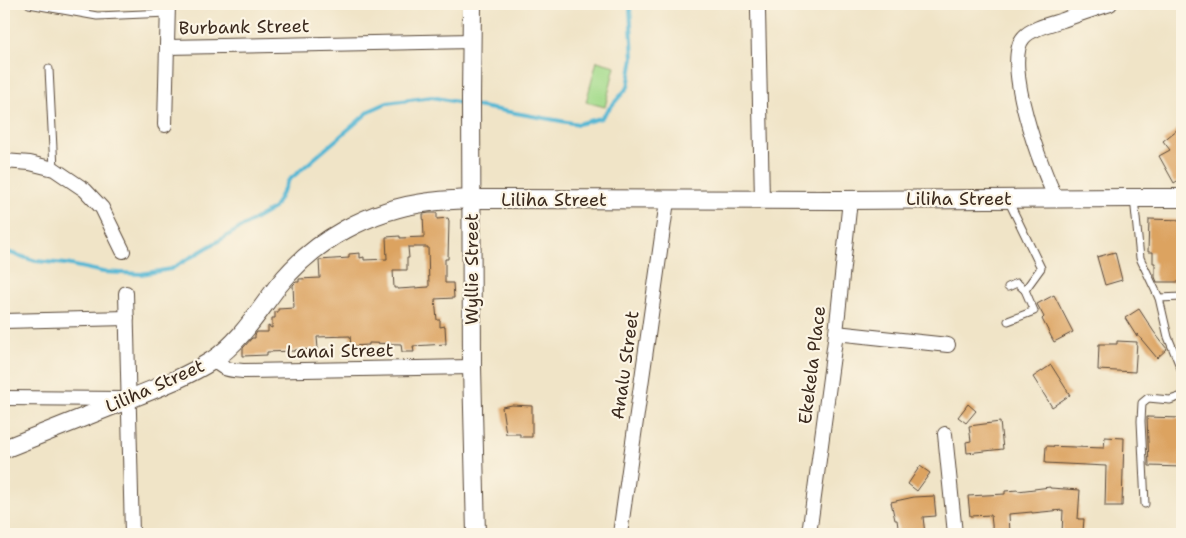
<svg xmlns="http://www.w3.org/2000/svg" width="1186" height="538" viewBox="0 0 1186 538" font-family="'Shantell Sans',sans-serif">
	<rect width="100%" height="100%" fill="#fcf5e5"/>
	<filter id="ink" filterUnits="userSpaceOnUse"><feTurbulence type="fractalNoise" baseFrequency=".02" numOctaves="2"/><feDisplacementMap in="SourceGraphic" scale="10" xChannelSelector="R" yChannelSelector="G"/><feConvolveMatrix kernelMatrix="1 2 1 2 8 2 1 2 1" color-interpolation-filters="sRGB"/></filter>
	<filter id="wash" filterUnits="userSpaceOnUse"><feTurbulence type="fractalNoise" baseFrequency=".0096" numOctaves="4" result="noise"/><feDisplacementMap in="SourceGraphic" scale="20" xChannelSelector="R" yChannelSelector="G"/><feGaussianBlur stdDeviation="1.12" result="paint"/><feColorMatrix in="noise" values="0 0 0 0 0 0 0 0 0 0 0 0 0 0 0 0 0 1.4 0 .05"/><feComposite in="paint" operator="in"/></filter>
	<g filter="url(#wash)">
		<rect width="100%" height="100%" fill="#f0e4c7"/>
		<path fill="#a6dc8e" stroke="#708356" d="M597,61L615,66L605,107L586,102Z"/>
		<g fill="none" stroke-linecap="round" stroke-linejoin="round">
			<g stroke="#55b7d4" stroke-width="4">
				<path d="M476,106L578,124L601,118L628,87L633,58L630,8L632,4"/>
				<path d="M4,251L36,261L66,264L103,272L141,274L171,269L274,208L288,181L371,110L387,103L432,97L467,104"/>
			</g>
		</g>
		<g id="blocks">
			<g fill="#dca360" fill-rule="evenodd">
				<path d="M1178,129L1182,134V178L1174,183L1159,156L1170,150L1163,141Z"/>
				<path d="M429,213H437V219L448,218L449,221L448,259H445V283H453L454,298L435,299L437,320H440V327L445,326L446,344L413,346L414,352H402L401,344L369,343V345L351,346L350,336L317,337L318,349L295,350V351L267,352V355L243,356V348L252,338H255V335L257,332H268V326L272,328V318H275V312H278V309L294,308L293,285L296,282H299V279L320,278L319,260L349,258V254L360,253V258L364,257V260L387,259L386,237L400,236V238L424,237L423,214ZM408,247H428L429,287L398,289V288H394L393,270H407V258H409Z"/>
				<path d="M1149,219L1182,220V282H1157L1155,277V263H1153V252H1148Z"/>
				<path d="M1115,252L1122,280L1105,285L1097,257Z"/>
				<path d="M1054,295L1073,332L1054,342L1042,319L1044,317L1037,304Z"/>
				<path d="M1139,309L1154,332L1167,349L1157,358L1137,334V337L1125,318Z"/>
				<path d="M1117,341L1137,342L1135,372L1098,370L1099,344H1117Z"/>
				<path d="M1051,365L1070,395L1052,407L1033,377Z"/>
				<path d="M968,404L976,411L966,423L958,417Z"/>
				<path d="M512,405L532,406V437H520V434H506L502,407Z"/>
				<path d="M1147,417L1182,418V467L1149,466Z"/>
				<path d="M1000,422L1003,449L967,453L966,442L971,441L969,426Z"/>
				<path d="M1105,437L1124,438L1122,506H1105L1106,466L1045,463L1046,446L1104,448Z"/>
				<path d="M920,466L930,473L917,491L908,484Z"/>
				<path d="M1050,487V488L1080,490L1078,519H1084L1083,531H1078L1077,534H1062L1063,510L1032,513V512L1009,514L1010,534H993L991,515L970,516L968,496L1005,494V491L1018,490V491Z"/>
				<path d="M934,496L936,516L923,517L925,534H899L897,520H895L891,502L914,497Z"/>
			</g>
		</g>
	</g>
	<g filter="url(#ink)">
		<use href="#blocks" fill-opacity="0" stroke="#564637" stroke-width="1"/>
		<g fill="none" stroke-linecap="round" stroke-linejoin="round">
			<g stroke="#564637" stroke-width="9">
				<g id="service">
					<path d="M29,4L97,16L168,13"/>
					<path d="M49,69L54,169"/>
					<path d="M1134,198L1140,258L1159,298L1182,297"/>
					<path d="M1008,287L1017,283L1025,290"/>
					<path d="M1159,298L1168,337L1182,371"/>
					<path d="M1008,321L1034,311L1025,290L1041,268L1008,200"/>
					<path d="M1145,504L1141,421L1142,403L1148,398L1170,400L1182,396"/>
				</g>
			</g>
			<g stroke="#564637" stroke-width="16">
				<g id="minor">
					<path d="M758,10L762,200"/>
					<path d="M167,47L472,41"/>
					<path d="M165,125L168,4"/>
					<path d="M4,161L30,163L54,169L85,190L102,208L123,251"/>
					<path d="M1056,198C1042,171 1001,61 1024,37C1032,28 1051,24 1063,20C1079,14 1094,9 1110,4"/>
					<path d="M126,293L132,534"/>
					<path d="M4,321L127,318"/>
					<path d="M836,333L948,345"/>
					<path d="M214,359C222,370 231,370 243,371L472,367"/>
					<path d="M4,398L123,399"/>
					<path d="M945,434L955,534"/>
					<path d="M620,534L667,201"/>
					<path d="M809,534L836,333L850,200"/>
				</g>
			</g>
			<g stroke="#564637" stroke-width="20">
				<g id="tertiary">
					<path d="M472,4L471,99L472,367L476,534"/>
					<path d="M4,449C41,434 79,419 117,404C149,391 183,379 213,360C240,342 258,312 278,286C314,240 371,209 430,202C443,200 458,200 471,199L842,200L1134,198H1182"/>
				</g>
			</g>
			<use href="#service" stroke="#fff" stroke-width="7"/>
			<use href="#minor" stroke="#fff" stroke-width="14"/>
			<use href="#tertiary" stroke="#fff" stroke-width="18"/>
		</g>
	</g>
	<g text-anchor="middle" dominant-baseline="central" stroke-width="4.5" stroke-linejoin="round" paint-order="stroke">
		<g font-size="18" fill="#3b2a1e" stroke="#fcf5e5">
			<text transform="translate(244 27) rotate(-1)">Burbank Street</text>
			<text x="959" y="199">Liliha Street</text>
			<text x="554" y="200">Liliha Street</text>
			<text transform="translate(472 269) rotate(-90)">Wyllie Street</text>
			<text transform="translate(340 351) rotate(-1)">Lanai Street</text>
			<text transform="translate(625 365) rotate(-82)">Analu Street</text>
			<text transform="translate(812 365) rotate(-83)">Ekekela Place</text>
			<text transform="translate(155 386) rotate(-24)">Liliha Street</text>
		</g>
	</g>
	<rect width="1186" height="538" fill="none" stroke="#fcf5e5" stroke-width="20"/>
</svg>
